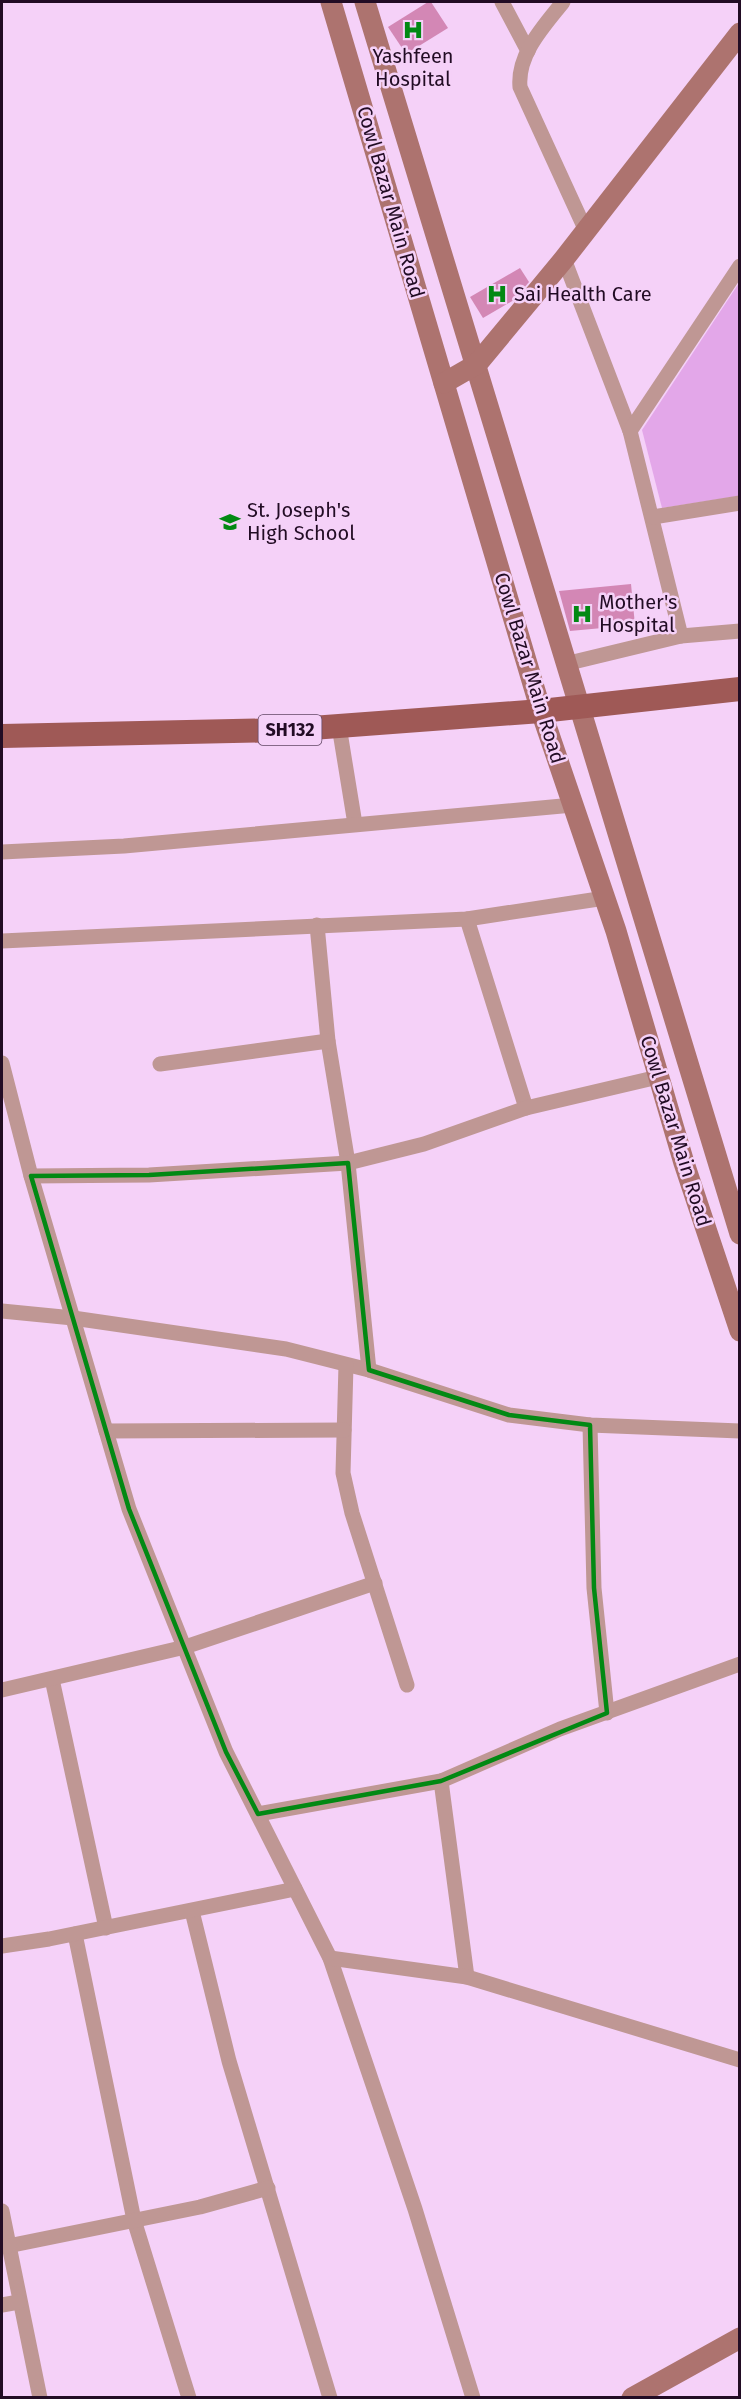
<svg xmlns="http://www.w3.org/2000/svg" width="741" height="2399" viewBox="0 0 741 2399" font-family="'Fira Sans',sans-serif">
	<rect width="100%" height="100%" fill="#f5d1f8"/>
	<path fill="#e3a7e9" d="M739,283V496L662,508L642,430Z"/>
	<g fill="#d387b5">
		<path d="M428,2H431L448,28L406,54L388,27Z"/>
		<path d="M520,268L529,282L514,300L483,318L470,297Z"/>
		<path d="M631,584L635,625L570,631L559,591Z"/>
	</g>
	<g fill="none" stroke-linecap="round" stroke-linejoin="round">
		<g stroke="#bf9794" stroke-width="15">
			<path d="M502,2L528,51"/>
			<path d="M563,2C544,26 517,54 520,87L586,231"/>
			<path d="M564,259L630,431L681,636"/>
			<path d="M630,431L740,266"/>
			<path d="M653,517L740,503"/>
			<path d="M565,664L681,636L740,631"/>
			<path d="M339,726L355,824"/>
			<path d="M2,852L124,846L573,805"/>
			<path d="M467,919L526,1108"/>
			<path d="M317,925L328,1041L348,1163L369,1370"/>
			<path d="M2,941L467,919L605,898"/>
			<path d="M2,1063L31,1176L129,1509L226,1752L330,1958L415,2209L473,2398"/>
			<path d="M160,1064L328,1041"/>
			<path d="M31,1176L149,1175L348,1163L424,1144L526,1108L658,1077"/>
			<path d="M2,1311L73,1318L286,1349L369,1370L509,1415L590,1425L740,1431"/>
			<path d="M346,1365L343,1473L352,1513L407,1685"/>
			<path d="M590,1425L594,1588L607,1713"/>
			<path d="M106,1431L344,1430"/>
			<path d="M52,1679L106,1928"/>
			<path d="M2,1690L185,1647L375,1583"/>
			<path d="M441,1781L467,1977"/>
			<path d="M258,1814L441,1781L560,1729L740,1664"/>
			<path d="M192,1911L229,2061L330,2398"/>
			<path d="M75,1934L134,2220L189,2398"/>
			<path d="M2,1946L49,1939L295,1889"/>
			<path d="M330,1958L467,1977L740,2060"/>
			<path d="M2,2211L40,2398"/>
			<path d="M8,2246L200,2207L268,2188"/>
			<path d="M2,2305L19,2302"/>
		</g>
		<g stroke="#ad736f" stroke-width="21">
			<path d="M331,2L541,711L616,931L684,1163L740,1331"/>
			<path d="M365,2L740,1234"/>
			<path d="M444,383L477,364L564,259L740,33"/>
			<path d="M632,2398L740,2338"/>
		</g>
		<path stroke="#9f5956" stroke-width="24" d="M2,736L285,730L541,711L740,689"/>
	</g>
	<path fill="none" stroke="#028913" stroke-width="4.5" stroke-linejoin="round" d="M348,1163L369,1370L509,1415L590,1425L594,1588L607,1713L441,1781L258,1814L226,1752L129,1509L31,1176L149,1175Z"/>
	<defs>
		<g id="hospital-bare" transform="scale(1.62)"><path d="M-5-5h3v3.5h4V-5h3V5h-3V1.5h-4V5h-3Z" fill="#028913" stroke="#f5d1f8" stroke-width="2.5" paint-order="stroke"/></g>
		<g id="school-bare" transform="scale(1.62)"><path d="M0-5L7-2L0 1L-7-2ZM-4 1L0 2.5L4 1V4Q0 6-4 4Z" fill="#028913" stroke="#f5d1f8" stroke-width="2.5" paint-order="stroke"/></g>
	</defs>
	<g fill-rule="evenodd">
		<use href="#hospital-bare" x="413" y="30"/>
		<use href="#hospital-bare" x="497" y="294"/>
		<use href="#school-bare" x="230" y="522"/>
		<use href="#hospital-bare" x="582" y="614"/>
	</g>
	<g text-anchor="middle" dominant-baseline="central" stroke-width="5" stroke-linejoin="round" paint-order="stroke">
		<rect fill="#f5d1f8" stroke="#614764" stroke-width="1.5" x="258.5" y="715" width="63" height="30" rx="4.5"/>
		<g font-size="18" font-weight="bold" fill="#220c24">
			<text x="290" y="730">SH132</text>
		</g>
		<g font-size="20" fill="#220c24" stroke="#f5d1f8" text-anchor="start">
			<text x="413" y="56" text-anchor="middle">Yashfeen<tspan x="413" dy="23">Hospital</tspan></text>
			<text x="514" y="294">Sai Health Care</text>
			<text x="247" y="510">St. Joseph's<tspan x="247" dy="23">High School</tspan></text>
			<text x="599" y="602">Mother's<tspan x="599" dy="23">Hospital</tspan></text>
		</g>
		<g font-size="20" fill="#220c24" stroke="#f5d1f8">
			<text transform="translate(391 202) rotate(74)">Cowl Bazar Main Road</text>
			<text transform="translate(530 668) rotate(73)">Cowl Bazar Main Road</text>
			<text transform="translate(676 1131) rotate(73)">Cowl Bazar Main Road</text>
		</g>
	</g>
	<rect width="741" height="2399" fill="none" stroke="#220c24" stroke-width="6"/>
</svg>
